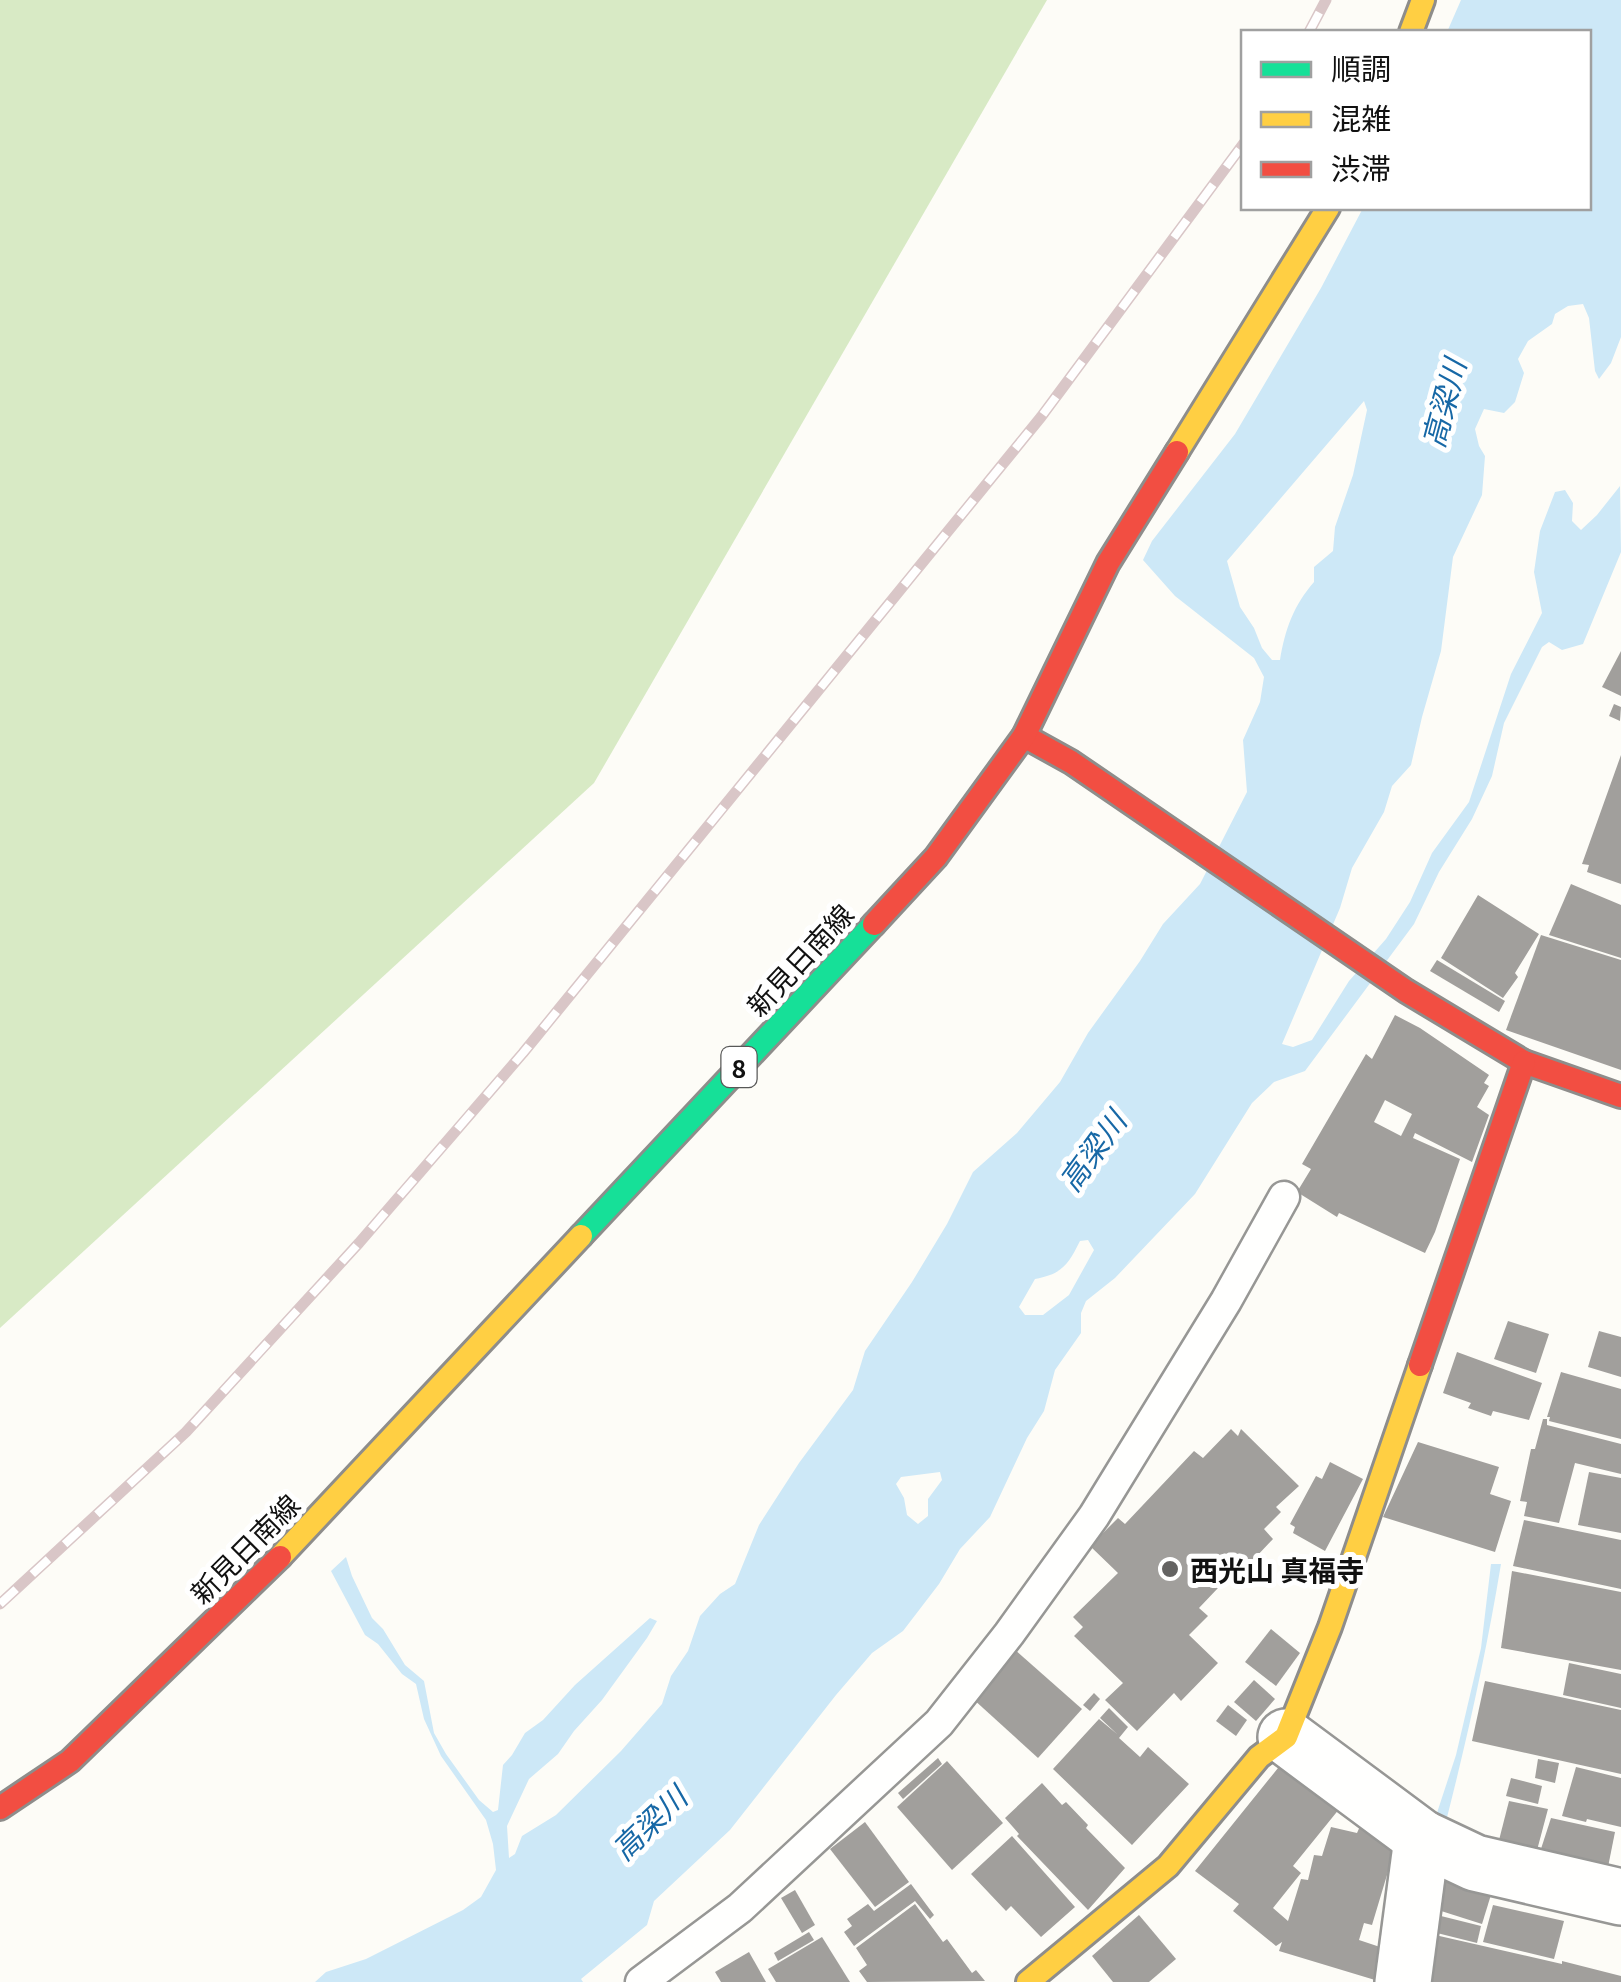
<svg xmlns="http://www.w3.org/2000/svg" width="1621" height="1982" viewBox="0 0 1621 1982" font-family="Georgia,'Noto Sans JP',serif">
	<rect width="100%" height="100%" fill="#fdfcf7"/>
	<path fill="#d8eac5" d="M0,0H1047L594,783L0,1328Z"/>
	<g fill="#cde8f7" fill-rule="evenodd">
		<path d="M1461,0H1621V337L1611,363L1599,379L1595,371L1589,318L1583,304L1568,306L1555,314L1552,324L1528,341L1518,359L1524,373L1515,402L1504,413L1484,409L1475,429L1479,446L1485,456L1482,495L1453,557L1441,651L1422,717L1411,765L1392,786L1384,812L1352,868L1340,908L1282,1044L1293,1047L1312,1040L1349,981L1386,939L1410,902L1432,853L1469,802L1511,674L1542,613L1534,572L1540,531L1555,492L1565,490L1573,503L1572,521L1581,530L1597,515L1620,486L1621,552L1583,644L1562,650L1549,642L1542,647L1504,723L1492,776L1472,819L1439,872L1414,924L1305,1071L1274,1082L1252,1103L1195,1194L1115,1278L1086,1301L1081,1313V1333L1055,1370L1044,1411L1027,1438L990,1517L960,1549L939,1584L903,1631L872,1653L836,1695L730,1830L654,1901L647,1925L581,1979L583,1982H315L326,1972L366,1959L463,1910L481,1897L496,1870L493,1844L486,1820L441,1756L424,1719L416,1684L402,1674L378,1644L365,1635L331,1571L346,1557L352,1576L372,1618L383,1629L405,1665L424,1681L434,1733L446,1754L479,1800L493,1812L498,1810L503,1765L512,1755L525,1733L543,1720L575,1685L650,1618L657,1621L647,1638L602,1700L574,1731L558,1754L529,1779L507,1826L509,1858L515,1854L522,1836L556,1815L621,1751L662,1704L671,1676L688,1651L700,1616L720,1594L735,1584L759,1525L799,1463L853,1390L865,1351L912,1282L947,1224L973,1172L1017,1133L1060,1082L1088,1033L1140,961L1163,924L1200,884L1247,792L1243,740L1260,702L1264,677L1254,658L1175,596L1143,560L1152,541L1235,434L1321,288L1363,208H1588V32H1447ZM1364,401L1367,410L1353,475L1335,527L1333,551L1314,567V582C1294,605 1285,629 1280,660H1272L1262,648L1254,628L1240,607L1227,561ZM1088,1240L1094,1250L1069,1295L1043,1315H1025L1019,1307L1035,1279C1062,1274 1068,1265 1080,1241ZM940,1472L942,1480L928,1499V1516L918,1524L907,1515L904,1498L896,1484L901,1477Z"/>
		<path d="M1491,1564H1501C1486,1655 1466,1744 1443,1833L1432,1828L1456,1755L1481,1648Z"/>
	</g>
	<g fill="#a19f9c" fill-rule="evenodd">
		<path d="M1621,651V696L1602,687Z"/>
		<path d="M1614,704L1621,707L1620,721L1609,716Z"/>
		<path d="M1621,755V884L1587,872L1589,865L1582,864Z"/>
		<path d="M1571,884L1621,905V958L1549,935Z"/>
		<path d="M1478,895L1539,934L1515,973L1518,977L1503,998L1441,958Z"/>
		<path d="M1541,935L1621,960V1070L1506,1030Z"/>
		<path d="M1437,960L1505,1001L1499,1012L1430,971Z"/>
		<path d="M1395,1015L1420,1028L1489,1075L1484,1083L1489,1086L1477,1107L1489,1115L1472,1162L1415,1133L1413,1138L1460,1159L1435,1232L1425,1253L1339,1213L1337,1217L1297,1192L1311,1169L1302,1164L1366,1054L1372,1059ZM1385,1100L1412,1114L1401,1136L1374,1122Z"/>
		<path d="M1508,1321L1549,1334L1536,1373L1494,1359Z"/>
		<path d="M1599,1331L1621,1337V1377L1588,1367Z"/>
		<path d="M1457,1352L1542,1383L1529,1420L1493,1411L1491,1416L1468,1408L1471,1403L1443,1393Z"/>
		<path d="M1561,1372L1621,1389V1439L1549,1421L1550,1417H1547Z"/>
		<path d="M1543,1419H1547V1425L1621,1444V1474L1575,1463L1559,1523L1524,1516L1527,1502L1520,1501L1531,1449H1535Z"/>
		<path d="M1231,1429L1238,1436L1241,1429L1299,1486L1276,1507L1281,1512L1264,1529L1273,1539L1237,1577L1228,1568L1213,1582L1218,1588L1199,1608L1208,1616L1189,1635L1218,1663L1181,1701L1174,1693L1137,1731L1105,1700L1123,1683L1074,1636L1083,1627L1073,1617L1118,1573L1090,1546L1118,1518L1125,1524L1194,1451L1203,1458Z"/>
		<path d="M1418,1442L1499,1467L1490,1494L1511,1501L1495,1552L1383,1517Z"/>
		<path d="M1330,1462L1363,1479L1325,1551L1293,1533L1295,1527L1290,1524L1316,1476L1322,1479Z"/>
		<path d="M1589,1472L1621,1478V1533L1578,1525Z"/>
		<path d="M1524,1520L1621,1540V1589L1513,1566Z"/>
		<path d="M1512,1571L1621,1592V1670L1501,1648Z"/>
		<path d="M1271,1629L1300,1653L1276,1686L1245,1662Z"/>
		<path d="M1006,1642L1082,1709L1038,1758L972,1698Z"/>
		<path d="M1569,1663L1621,1674V1708L1563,1695Z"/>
		<path d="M1254,1680L1275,1699L1256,1721L1234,1702Z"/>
		<path d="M1485,1681L1621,1710V1774L1472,1741Z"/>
		<path d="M1094,1693L1100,1699L1090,1711L1083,1705Z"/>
		<path d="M1228,1705L1247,1720L1236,1736L1216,1721Z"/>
		<path d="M1109,1708L1128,1727L1119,1738L1140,1757L1148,1747L1189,1784L1132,1845L1053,1769L1099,1719L1117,1734L1100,1718Z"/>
		<path d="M938,1758L942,1764L903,1799L898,1793Z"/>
		<path d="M1538,1759L1559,1763L1555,1783L1535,1778Z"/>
		<path d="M947,1761L1003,1823L952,1870L897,1807Z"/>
		<path d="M1282,1763L1340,1808L1293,1866L1301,1873L1273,1908L1288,1921L1301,1879L1308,1880L1314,1855L1322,1856L1331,1827L1357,1833L1361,1824L1399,1835L1372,1925L1364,1923L1359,1940L1383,1948L1375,1980L1279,1951L1282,1942L1276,1946L1233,1911L1239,1904L1195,1871Z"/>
		<path d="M1576,1767L1621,1778V1827L1587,1819L1586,1822L1562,1816Z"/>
		<path d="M1511,1778L1542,1786L1538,1804L1506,1796Z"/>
		<path d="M1042,1783L1062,1805L1066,1802L1088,1825L1086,1828L1125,1868L1088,1910L1017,1836L1019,1834L1005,1818Z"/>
		<path d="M1509,1801L1548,1809L1536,1854L1498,1844Z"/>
		<path d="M1551,1818L1615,1832L1608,1867L1540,1852Z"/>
		<path d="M865,1822L909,1882L875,1907L830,1849Z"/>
		<path d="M1012,1836L1075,1907L1041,1937L1011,1906L1006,1911L971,1874Z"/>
		<path d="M1448,1873L1494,1885L1482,1924L1438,1910Z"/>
		<path d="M911,1884L934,1915L930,1919L915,1901L854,1946L844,1932L852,1926L847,1919L868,1904L874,1911Z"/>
		<path d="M795,1890L815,1925L802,1933L781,1898Z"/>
		<path d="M915,1904L943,1942L947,1939L972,1973L976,1970L985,1981L867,1982L859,1971L867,1965L856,1948Z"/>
		<path d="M1493,1905L1564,1921L1554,1959L1483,1942Z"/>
		<path d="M1139,1915L1176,1959L1149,1982H1113L1092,1956Z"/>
		<path d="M1437,1915L1481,1926L1477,1943L1433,1932Z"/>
		<path d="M809,1932L814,1940L778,1961L774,1953Z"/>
		<path d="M1435,1935L1562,1964V1961L1621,1976V1982H1424Z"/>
		<path d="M822,1937L850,1982H776L768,1969Z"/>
		<path d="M749,1952L766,1982H721L715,1972Z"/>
	</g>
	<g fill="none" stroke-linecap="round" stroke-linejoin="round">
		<g stroke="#979795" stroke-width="35">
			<path id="lane" d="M641,1982L740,1908L939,1723L1009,1634L1094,1516L1226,1301L1284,1197"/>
		</g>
		<g stroke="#979795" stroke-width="60">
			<g id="street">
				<path d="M1286,1737L1422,1838L1475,1863L1621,1897"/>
				<path d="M1403,1982L1422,1838"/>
			</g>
		</g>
		<g stroke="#8e8d8b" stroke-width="28">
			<path id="fast" d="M581,1236L874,924"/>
		</g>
		<g stroke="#8e8d8b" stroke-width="28">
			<g id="slow">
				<path d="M1411,32L1423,0"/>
				<path d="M1177,452L1328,208"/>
				<path d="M280,1557L581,1236"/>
				<path d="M1028,1982L1168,1866L1259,1757L1286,1737L1330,1627L1420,1365"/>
			</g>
		</g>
		<g stroke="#8e8d8b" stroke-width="28">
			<g id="jam">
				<path d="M1024,736L1071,762L1406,991L1524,1062L1621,1096"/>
				<path d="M874,924L936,857L1024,736L1108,563L1177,452"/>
				<path d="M1420,1365L1524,1062"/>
				<path d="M0,1808L70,1761L280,1557"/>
			</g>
		</g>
		<use href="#lane" stroke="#fffffe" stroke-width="30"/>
		<use href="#street" stroke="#fffffe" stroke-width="55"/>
		<use href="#fast" stroke="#16e098" stroke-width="22"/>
		<use href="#slow" stroke="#ffcf43" stroke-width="22"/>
		<use href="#jam" stroke="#f24e42" stroke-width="22"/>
		<g stroke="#d9c6c7" stroke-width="11">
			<g id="rail">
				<path d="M1309,32L1326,0"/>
				<path d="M0,1604L186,1432L359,1243L523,1053L1041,417L1244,143"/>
			</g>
		</g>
		<use href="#rail" stroke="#fff" stroke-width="8" stroke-dasharray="22" stroke-linecap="butt"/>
	</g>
	<circle fill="#646362" stroke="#fff" stroke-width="4" cx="1170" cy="1569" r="10"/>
	<g text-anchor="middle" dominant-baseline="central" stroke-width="10" stroke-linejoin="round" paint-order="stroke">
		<rect fill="#fff" stroke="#585858" stroke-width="2.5" x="721.5" y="1047" width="35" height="40" rx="8"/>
		<g font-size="25" font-weight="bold" fill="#111">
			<text x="739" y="1067">8</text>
		</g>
		<g font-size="28" fill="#111" stroke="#fff">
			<text transform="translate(799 959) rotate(-47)">新見日南線</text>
			<text transform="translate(244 1548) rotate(-45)">新見日南線</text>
		</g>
		<g font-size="28" font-weight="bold" fill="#111" stroke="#fff" text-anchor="start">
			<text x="1190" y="1569">西光山 真福寺</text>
		</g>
		<g font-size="30" font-style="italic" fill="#1768a6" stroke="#fff">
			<text transform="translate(1442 403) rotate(-75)">高梁川</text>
			<text transform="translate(1091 1150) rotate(-54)">高梁川</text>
			<text transform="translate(648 1822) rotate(-44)">高梁川</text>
		</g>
	</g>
	<rect x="1241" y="30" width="350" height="180" fill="#ffffff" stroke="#a0a0a0" stroke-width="2.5"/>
	<rect x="1261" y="62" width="50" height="15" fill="#16e098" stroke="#a0a0a0" stroke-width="2.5"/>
	<text x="1331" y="80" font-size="30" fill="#111111">順調</text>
	<rect x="1261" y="112" width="50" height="15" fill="#ffcf43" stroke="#a0a0a0" stroke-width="2.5"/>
	<text x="1331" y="130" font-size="30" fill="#111111">混雑</text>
	<rect x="1261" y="162" width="50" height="15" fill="#f24e42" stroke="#a0a0a0" stroke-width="2.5"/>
	<text x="1331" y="180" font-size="30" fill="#111111">渋滞</text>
</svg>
